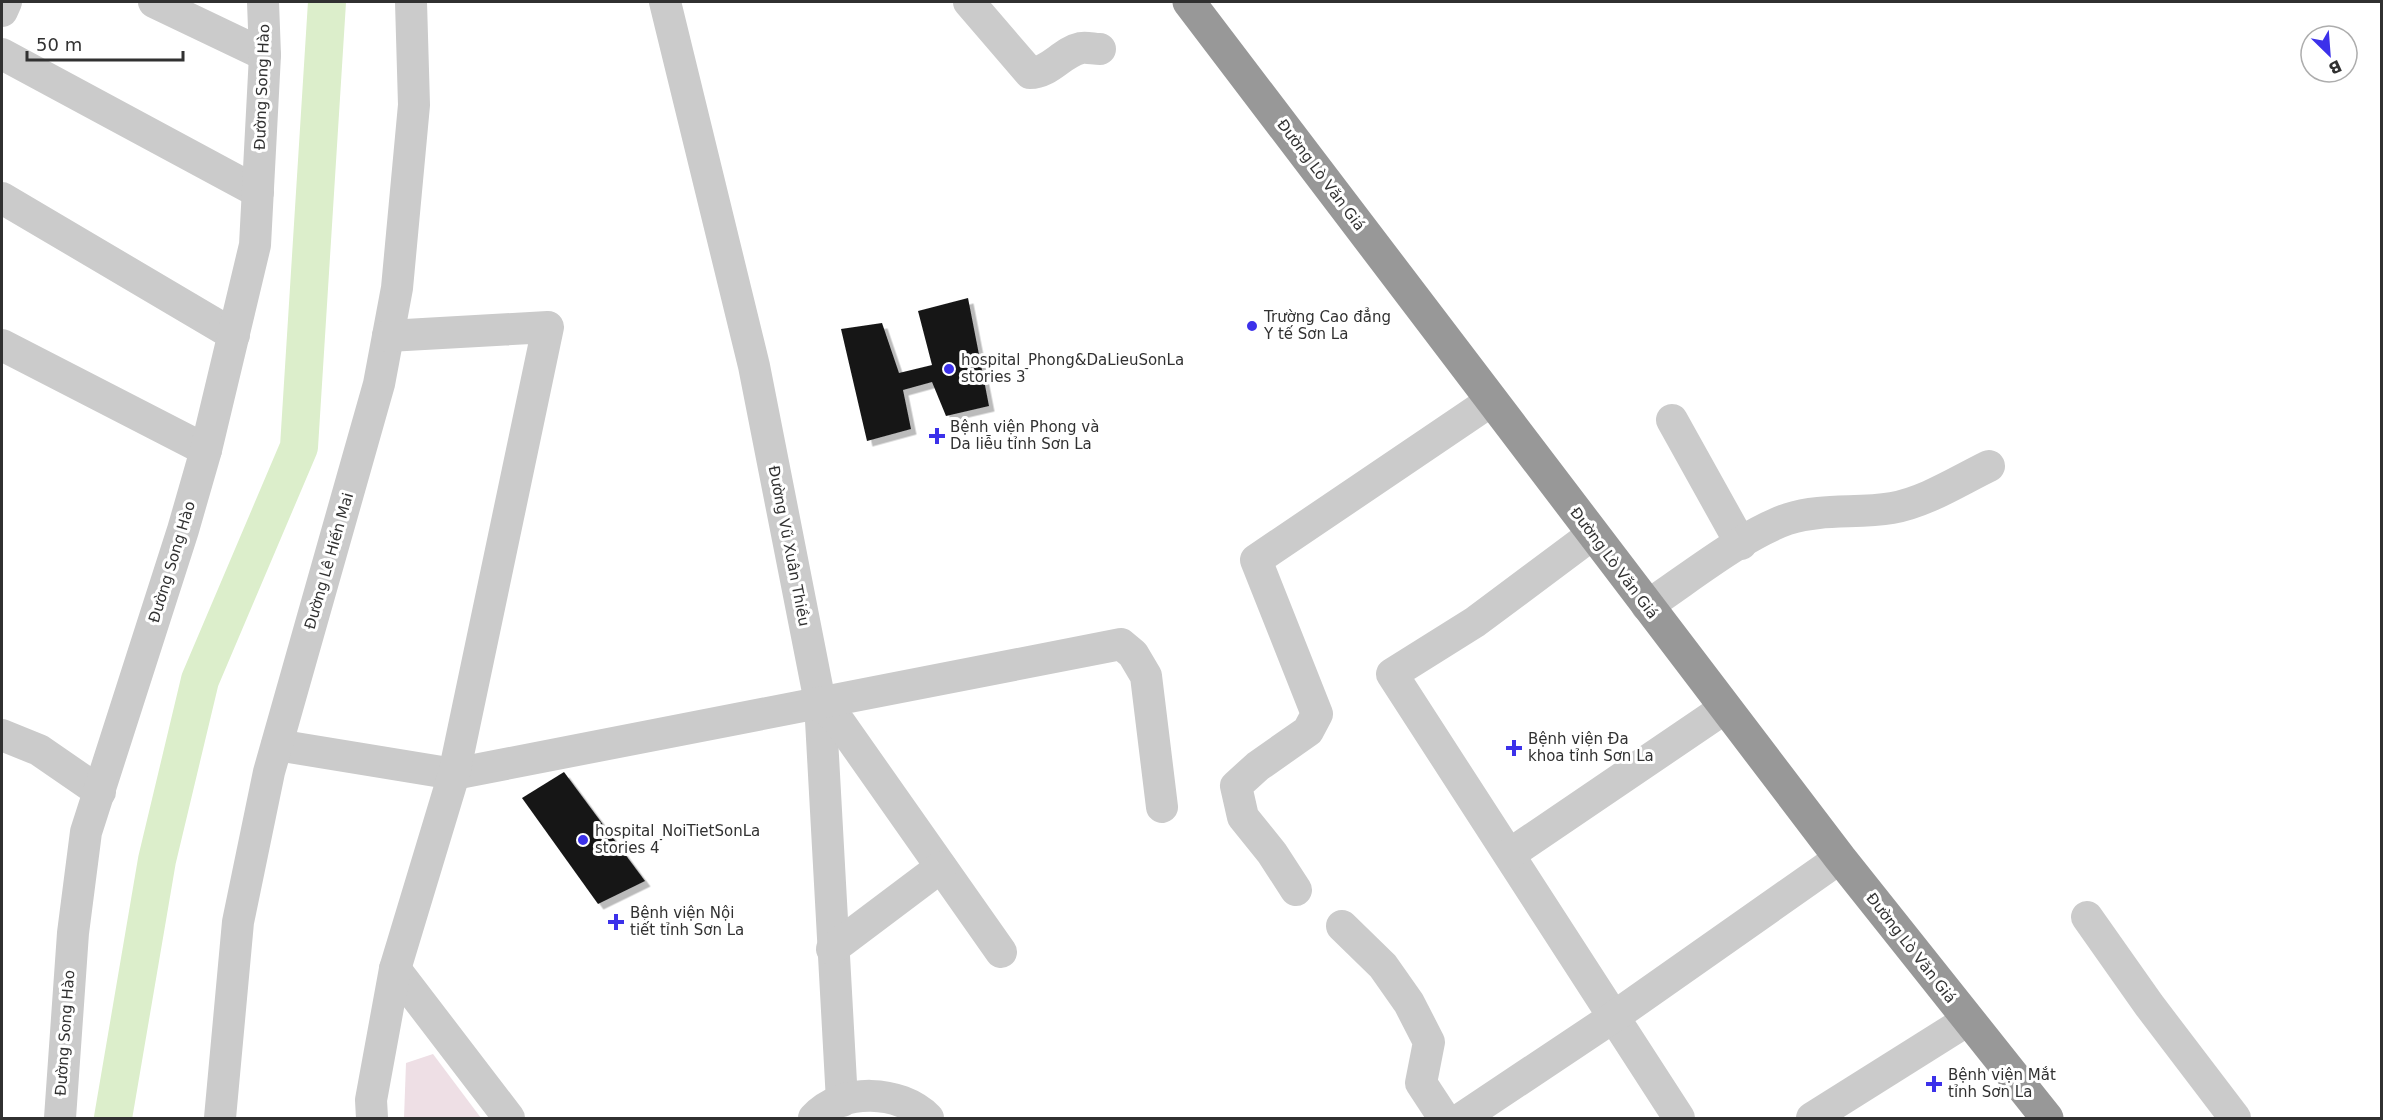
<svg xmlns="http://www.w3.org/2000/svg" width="2383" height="1120" viewBox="0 0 2383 1120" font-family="'DejaVu Sans',sans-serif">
	<defs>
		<filter id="shadow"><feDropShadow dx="5.5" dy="5.5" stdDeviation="0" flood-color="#0004"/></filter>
	</defs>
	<rect width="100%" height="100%" fill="#fff"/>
	<path fill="#eedfe5" d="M433,1054L481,1118H404L406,1063Z"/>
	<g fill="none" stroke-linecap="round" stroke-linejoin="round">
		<path stroke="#dceecb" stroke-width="38" d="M113,1118L157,860L200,680L299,447L327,2"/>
	</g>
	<g fill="#181818" filter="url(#shadow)">
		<path d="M968,298L989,406L946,416L932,382L903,390L911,429L867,441L841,329L882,323L899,373L932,365L918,311Z"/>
		<path d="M564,772L645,881L598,904L522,798Z"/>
	</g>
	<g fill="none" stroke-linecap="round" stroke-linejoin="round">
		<g stroke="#cbcbcb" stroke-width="32">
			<path d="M154,2L265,55"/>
			<path d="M665,2L754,366L820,702L842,1101"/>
			<path d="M969,2L1030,73C1050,73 1062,52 1081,48C1087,47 1094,49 1100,49"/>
			<path d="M2,11L6,2"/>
			<path d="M2,54L258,192"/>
			<path d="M2,198L234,335"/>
			<path d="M2,345L206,450"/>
			<path d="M1672,420L1741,544"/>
			<path d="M1593,534L1475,622L1392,674L1679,1118"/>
			<path d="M1647,606C1688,579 1742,535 1788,519C1823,508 1856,514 1892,508C1926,502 1958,481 1989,466"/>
			<path d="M820,702L840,723L1001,952"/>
			<path d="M2,735L39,750L100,792"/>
			<path d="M277,745L454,774L1121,644L1133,654L1146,676L1162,807"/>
			<path d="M1510,854L1725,708"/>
			<path d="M1296,890L1272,853L1243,817L1236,786L1258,766L1308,731L1317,714L1256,560L1491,401"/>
			<path d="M2087,917L2149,1005L2235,1118"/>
			<path d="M1342,926L1383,966L1409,1003L1429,1042L1421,1083L1444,1118"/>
			<path d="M832,949L941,867"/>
			<path d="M395,969L509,1118"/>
			<path d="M60,1118L73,933L86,832L183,530L206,450L255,245L265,55L263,2"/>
			<path d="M220,1118L238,922L269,772L379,384L397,288L414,105L411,2"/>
			<path d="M372,1118L371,1100L395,969L454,774L548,327L388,336"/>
			<path d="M814,1118C842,1087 900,1090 928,1118"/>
			<path d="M1462,1118L1615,1016L1840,858"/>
			<path d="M1812,1118L1968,1020"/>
		</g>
		<path stroke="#989898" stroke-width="33" d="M1189,2L1840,858L2047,1118"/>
	</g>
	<g fill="#3c31ea" stroke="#fff" stroke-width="2">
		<circle cx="1252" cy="326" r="6"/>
		<circle cx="949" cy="369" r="6"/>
		<path d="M934 427h6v6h6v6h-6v6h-6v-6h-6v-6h6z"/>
		<path d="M1511 739h6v6h6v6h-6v6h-6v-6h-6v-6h6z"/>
		<circle cx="583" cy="840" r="6"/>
		<path d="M613 913h6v6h6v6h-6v6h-6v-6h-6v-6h6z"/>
		<path d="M1931 1075h6v6h6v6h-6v6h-6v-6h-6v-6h6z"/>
	</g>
	<g text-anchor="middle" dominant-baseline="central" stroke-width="6" stroke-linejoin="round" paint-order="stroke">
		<g font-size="15" fill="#313131" stroke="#fff">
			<text transform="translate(262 87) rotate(-88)">Đường Song Hào</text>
			<text transform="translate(1321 175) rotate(53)">Đường Lò Văn Giá</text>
			<text transform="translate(789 546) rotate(79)">Đường Vũ Xuân Thiều</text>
			<text transform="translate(329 561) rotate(-74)">Đường Lê Hiến Mai</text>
			<text transform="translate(172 562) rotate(-73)">Đường Song Hào</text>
			<text transform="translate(1614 563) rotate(53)">Đường Lò Văn Giá</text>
			<text transform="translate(1911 948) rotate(52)">Đường Lò Văn Giá</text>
			<text transform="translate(65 1033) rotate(-86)">Đường Song Hào</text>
		</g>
		<g font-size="15" fill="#313131" stroke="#fff" text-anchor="start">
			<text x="1264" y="317">Trường Cao đẳng<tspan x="1264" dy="17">Y tế Sơn La</tspan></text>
			<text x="961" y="360">hospital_Phong&amp;DaLieuSonLa<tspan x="961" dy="17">stories 3</tspan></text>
			<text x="950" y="427">Bệnh viện Phong và<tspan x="950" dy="17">Da liễu tỉnh Sơn La</tspan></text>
			<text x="1528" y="739">Bệnh viện Đa<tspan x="1528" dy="17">khoa tỉnh Sơn La</tspan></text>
			<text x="595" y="831">hospital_NoiTietSonLa<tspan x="595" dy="17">stories 4</tspan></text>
			<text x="630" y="913">Bệnh viện Nội<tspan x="630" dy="17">tiết tỉnh Sơn La</tspan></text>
			<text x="1948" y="1075">Bệnh viện Mắt<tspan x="1948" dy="17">tỉnh Sơn La</tspan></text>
		</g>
	</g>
	<rect width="2383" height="1120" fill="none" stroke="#313131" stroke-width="6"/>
	<g transform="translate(2329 54) rotate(155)"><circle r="28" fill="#ffffff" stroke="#adadad" stroke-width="1.5"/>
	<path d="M0-4.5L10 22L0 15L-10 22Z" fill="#3c31ea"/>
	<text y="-9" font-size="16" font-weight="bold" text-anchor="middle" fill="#313131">B</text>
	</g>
	<path d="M27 51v9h156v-9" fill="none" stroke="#313131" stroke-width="3"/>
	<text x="36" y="51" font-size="18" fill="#313131" stroke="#ffffff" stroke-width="4.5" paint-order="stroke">50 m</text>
</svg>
